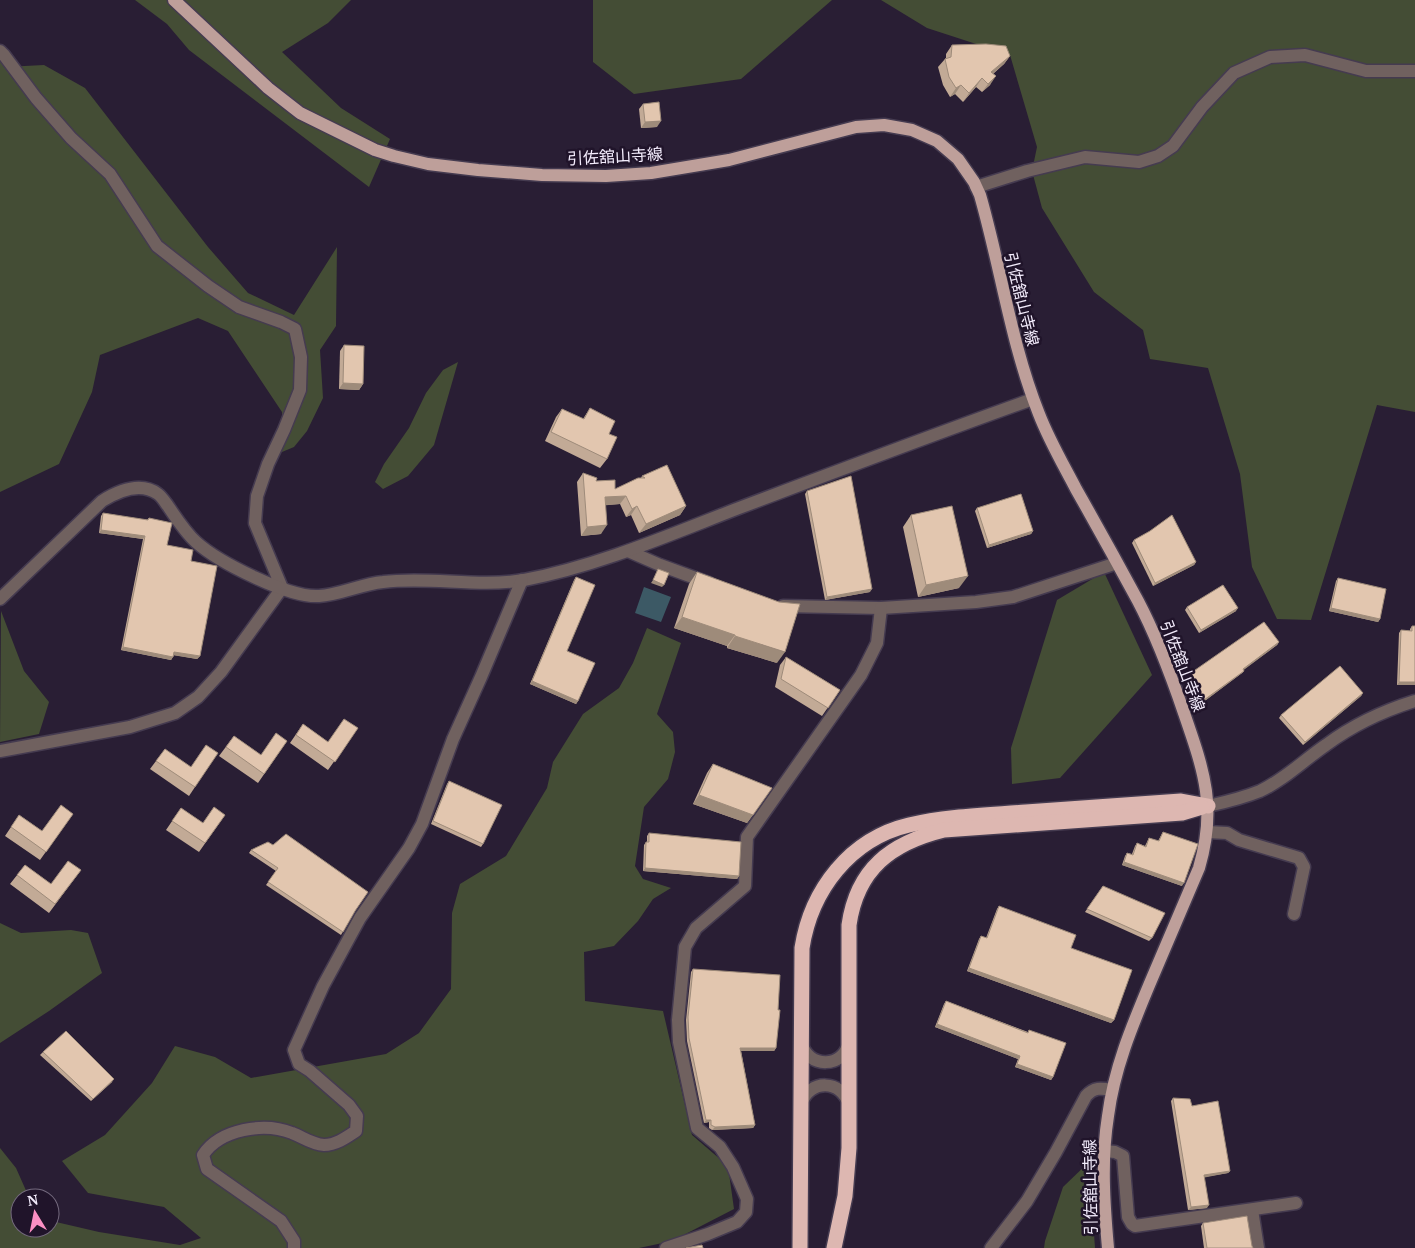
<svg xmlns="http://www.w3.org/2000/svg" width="1415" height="1248" viewBox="0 0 1415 1248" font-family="'PT Serif','Noto Sans JP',serif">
	<rect width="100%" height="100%" fill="#291e34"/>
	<g fill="#444d35">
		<path d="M135,0H351L328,23L282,52L341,108L390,139L369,187L189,50L167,24Z"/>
		<path d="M593,0H832L741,79L634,94L593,62Z"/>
		<path d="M881,0H1415V412L1377,405L1311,620L1277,619L1252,567L1240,474L1208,368L1150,359L1143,330L1094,292L1042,208L1032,171L1037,147L1010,55L927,28Z"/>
		<path d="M0,47L5,67L44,65L85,88L208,247L248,293L294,315L337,247L336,326L320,350L323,398L307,431L294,447L282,452V412L228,331L198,318L100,355L92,392L59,464L0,492Z"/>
		<path d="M458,362L434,445L408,476L383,489L375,482L384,464L409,428L426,393L443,370Z"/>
		<path d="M1104,572L1152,675L1060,778L1012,784L1011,748L1057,600Z"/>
		<path d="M1,611L24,671L49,702L39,734L0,742Z"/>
		<path d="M647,628L681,643L657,714L673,732L675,752L668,779L644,807L635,866L643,879L671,888L653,899L638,921L614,946L584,952L585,1001L663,1011L692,1135L728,1166L734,1209L672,1241L639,1248H0V1148L16,1168L28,1195L31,1198H20V1228H50V1217L56,1222L99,1232L180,1245L201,1238L164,1207L88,1193L62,1161L105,1135L152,1083L175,1046L215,1057L251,1078L386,1054L419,1033L451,989L452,913L460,884L506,856L547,788L553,762L583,714L619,688L633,663Z"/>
		<path d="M0,923L21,933L71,930L88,933L102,973L49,1011L0,1043Z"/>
		<path d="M1089,1162L1095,1248H1044L1045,1241L1063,1187Z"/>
	</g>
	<path fill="#3c5965" d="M644,587L671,597L661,622L635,613Z"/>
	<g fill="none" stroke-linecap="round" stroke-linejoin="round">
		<g stroke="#453b50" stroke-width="15">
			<g id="minor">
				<path d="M0,51L4,55L36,98L71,138L110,174L157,246L208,286L239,307L281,322L295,329L301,357L300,390L284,430L268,464L257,496L255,523L282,588L221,672L198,697L175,713L130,727L0,751"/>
				<path d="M976,187L1027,171L1085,157L1139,162L1158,156L1173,146L1202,107L1234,73L1270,57L1305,55L1366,71H1415"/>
				<path d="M628,551L660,565L709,583"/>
				<path d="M0,599L102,501C118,491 140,481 158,494C162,497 165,502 168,506C176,518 185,532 196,542C218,562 289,598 319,596C340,595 361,584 383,582C430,576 477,588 524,580C598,566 669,535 739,508C837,471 935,434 1033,399"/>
				<path d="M783,606L881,608L976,602L1013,597L1117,563"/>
				<path d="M1208,806C1226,802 1243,798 1260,791C1284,780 1304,760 1326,745C1353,725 1383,711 1415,701"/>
				<path d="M1207,832L1227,833L1239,840L1299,858L1304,867L1294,914"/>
				<path d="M801,1042C807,1069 845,1069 849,1041"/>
				<path d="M801,1104C809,1079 842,1079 849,1105"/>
				<path d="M1104,1151L1115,1152L1123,1156L1128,1217L1132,1224L1135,1226L1296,1203"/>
				<path d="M1252,1210L1258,1248"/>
				<path d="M294,1248V1241L281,1221L207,1169L203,1155C220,1129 264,1122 292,1133C303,1137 311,1144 324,1145C336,1145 347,1137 356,1131L357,1116L349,1105L310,1071L299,1064L294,1050L323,986L360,918L409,848L422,824L453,739L481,677L522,580"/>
				<path d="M666,1248L708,1234L737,1222L746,1212L747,1199L733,1167L720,1147L697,1128L679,1042L678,1020L685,947L696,928L745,886L747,837L861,675L877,643L881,608"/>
				<path d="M991,1248L1027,1201L1056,1152L1086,1096C1094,1087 1101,1088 1112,1090"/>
			</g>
		</g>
		<g stroke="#453b50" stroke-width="15">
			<path id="major" d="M174,0L268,88L300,113L375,150L394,156L428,164L478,170L542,175L606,176L651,173L729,160L856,127L884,125L912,130L937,141L958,159L974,182L980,195C1001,268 1011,344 1039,414C1049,440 1063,464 1076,489C1097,526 1118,564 1138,601C1157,637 1171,675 1184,713C1204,771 1217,807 1199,868C1183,906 1166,945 1150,983C1132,1026 1114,1069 1108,1116C1101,1160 1104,1203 1108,1248"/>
		</g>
		<g stroke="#453b50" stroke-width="18">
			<g id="highway">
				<path d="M800,1248L802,948C811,890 850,839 909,825C947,816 987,815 1026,812C1078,808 1129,805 1181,801L1208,806"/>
				<path d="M834,1248L845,1196L849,1148V925C857,869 891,843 944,830L1182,813L1202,807"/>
			</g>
		</g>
		<use href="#minor" stroke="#70615f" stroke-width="12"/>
		<use href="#major" stroke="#be9f9a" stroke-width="12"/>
		<use href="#highway" stroke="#ddb7b1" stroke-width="15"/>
	</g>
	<g fill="#c2aa96">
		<path d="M952,45L1010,56L1004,64L993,74L990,85L982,92L976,87L963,102L955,94L950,97L943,85L938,67L945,59L946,58V54Z"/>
		<path d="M643,104L657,127L641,128L639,109Z"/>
		<path d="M344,345L363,384L359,390L339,389L340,351Z"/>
		<path d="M590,408L609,434L607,459L600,468L545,441L556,417L562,409L583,419Z"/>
		<path d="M583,473L596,481L615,489L641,478L642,476L686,506L680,515L639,533L631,515L626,517L620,504L605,505L601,534L581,536L577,482Z"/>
		<path d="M807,491L870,592L825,600L805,494Z"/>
		<path d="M977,508L1033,531L1031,534L987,548L975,511Z"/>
		<path d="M103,513L147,520L149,518L167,545L191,561L200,656L197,659L174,655L171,660L121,650L143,539L99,533L101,516Z"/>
		<path d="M911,515L959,588L918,597L903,527Z"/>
		<path d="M1134,540L1196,562L1194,565L1153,586L1132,543Z"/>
		<path d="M697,572L777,663L727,648V646L674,628L689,584Z"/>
		<path d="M576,577L567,651L578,701L576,704L530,684L574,580Z"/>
		<path d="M1338,578L1380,619L1378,622L1329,611L1336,581Z"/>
		<path d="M1187,607L1236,611L1199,633L1185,610Z"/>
		<path d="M1412,626L1415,685H1397L1399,633L1401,630L1410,631V629Z"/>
		<path d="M1279,642L1277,645L1243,670L1244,671L1242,673L1202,703L1186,678L1188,675Z"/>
		<path d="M786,657L840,690L822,716L775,687L780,665Z"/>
		<path d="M1363,693L1361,696L1303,745L1279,718L1281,715Z"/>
		<path d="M303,724L328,742L358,728L328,770L290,743Z"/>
		<path d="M234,736L261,755L287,741L258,783L219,756Z"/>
		<path d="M165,749L195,787L189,796L150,769Z"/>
		<path d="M713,764L772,788L747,823L693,804L707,773Z"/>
		<path d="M449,781L483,844L481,847L431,824L447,784Z"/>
		<path d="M181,808L203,823L225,815L199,852L166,830Z"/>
		<path d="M73,814L40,860L5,836L19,815L42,831Z"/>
		<path d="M1163,832L1182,886L1122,865L1125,856L1127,853L1132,854L1135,846L1137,843L1145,846L1149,838L1158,841Z"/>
		<path d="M649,833L739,876L737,879L643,871L644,845L646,842H647V836Z"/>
		<path d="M251,850L355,911L341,935L266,885L276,871L249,853Z"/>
		<path d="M25,865L51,884L81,870L49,913L10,884Z"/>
		<path d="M1103,886L1152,938L1149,941L1085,912Z"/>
		<path d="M999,906L1071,948L1114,1020L1111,1023L967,971L979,939L981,936L986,938L997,909Z"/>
		<path d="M693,969L778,1010L776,1048L774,1051H741L755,1125L753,1128L712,1130L709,1128V1122L704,1123L687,1041L686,1020L691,972Z"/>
		<path d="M946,1001L1028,1032L1029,1030L1053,1077L1051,1080L1015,1067L1018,1059L935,1027L944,1004Z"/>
		<path d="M43,1052L112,1082L91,1101L40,1055Z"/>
		<path d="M1173,1098L1192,1106L1230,1171L1228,1173L1204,1177L1207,1208L1188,1210L1171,1101Z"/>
		<path d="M1203,1223L1252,1246L1253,1248H1204L1201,1226Z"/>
	</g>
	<g fill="#9e8b7a">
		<path d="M1010,56L1004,64L985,80L991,72Z"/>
		<path d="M996,76L990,85L982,92L988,84Z"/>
		<path d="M982,78L976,87L963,102L969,93Z"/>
		<path d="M961,85L955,94L950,97L956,88Z"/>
		<path d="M661,121L657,127L641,128L645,122Z"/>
		<path d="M343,383L363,384L359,390L339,389Z"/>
		<path d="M626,496L620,504L598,506L605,497Z"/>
		<path d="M637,506L631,515L626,517L632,509Z"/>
		<path d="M686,506L680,515L639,533L646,524Z"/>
		<path d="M607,525L601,534L581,536L587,527Z"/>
		<path d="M101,530L145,536L143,539L99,533Z"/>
		<path d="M1033,531L1031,534L987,548L989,545Z"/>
		<path d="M1196,562L1194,565L1153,586L1155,583Z"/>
		<path d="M968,576L959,588L918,597L926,585Z"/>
		<path d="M653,580L664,585L662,587L651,583Z"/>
		<path d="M872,589L870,592L825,600L827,597Z"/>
		<path d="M1238,608L1236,611L1199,633L1201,630Z"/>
		<path d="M1331,608L1380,619L1378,622L1329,611Z"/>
		<path d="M682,617L735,635L727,646L674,628Z"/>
		<path d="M735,636L785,652L777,663L727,648Z"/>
		<path d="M1279,642L1277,645L1241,672L1243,669Z"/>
		<path d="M123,647L173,657L171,660L121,650Z"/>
		<path d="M174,652L200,656L197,659L172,655Z"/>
		<path d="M1244,671L1242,673L1202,703L1204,700Z"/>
		<path d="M532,681L578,701L576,704L530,684Z"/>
		<path d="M1399,682H1415V685H1397Z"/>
		<path d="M1363,693L1361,696L1303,745L1305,742Z"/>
		<path d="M699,795L753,815L747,823L693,804Z"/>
		<path d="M1124,862L1184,883L1182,886L1122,865Z"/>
		<path d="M645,868L739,876L737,879L643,871Z"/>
		<path d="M969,968L1114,1020L1111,1023L967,971Z"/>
		<path d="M937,1024L1020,1056L1018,1059L935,1027Z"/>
		<path d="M740,1048H776L774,1051H738Z"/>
		<path d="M1017,1064L1053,1077L1051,1080L1015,1067Z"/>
		<path d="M114,1079L112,1082L91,1101L93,1099Z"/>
		<path d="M706,1120H711L709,1122L704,1123Z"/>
		<path d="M755,1125L753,1128L712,1130L715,1127Z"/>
		<path d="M1230,1171L1228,1173L1202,1178L1204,1175Z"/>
		<path d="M1209,1205L1207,1208L1188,1210L1191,1207Z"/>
	</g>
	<g fill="#e2c6af" stroke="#9e8b7a">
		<path d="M986,44L1006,46L1010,56L991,72L996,76L988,84L982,78L969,93L961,85L956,88L949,77L945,59L951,57L952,45Z"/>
		<path d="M659,102L661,121L645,122L643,104Z"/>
		<path d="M344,345L364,346L363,384L343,383Z"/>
		<path d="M590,408L615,421L609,434L617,437L607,459L551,432L562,409L584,419Z"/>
		<path d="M667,465L686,506L646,524L637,506L632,509L626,496L605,497L607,525L587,527L583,473L597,478L596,481L615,480V489L638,478H645L642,476Z"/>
		<path d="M851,476L872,589L827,597L807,491Z"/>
		<path d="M1021,494L1033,531L989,545L977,508Z"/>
		<path d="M952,506L968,576L926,585L911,515Z"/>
		<path d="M103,513L148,520L149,518L172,523L167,545L193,550L191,561L217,566L200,656L174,652L173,657L123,647L145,536L101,530Z"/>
		<path d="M1172,515L1196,562L1155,583L1134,540L1150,531Z"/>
		<path d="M658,569L669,573L664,585L653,580Z"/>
		<path d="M697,572L779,602L800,604L785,652L735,636V635L682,617Z"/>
		<path d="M576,577L595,585L567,651L595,663L578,701L532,681Z"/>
		<path d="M1338,578L1386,589L1380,619L1331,608Z"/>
		<path d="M1223,585L1238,608L1201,630L1187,607Z"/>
		<path d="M1264,622L1279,642L1243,669L1244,671L1204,700L1188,675Z"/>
		<path d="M1412,626H1415V682H1399L1401,630L1412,631Z"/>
		<path d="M786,657L840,690L828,708L781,679Z"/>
		<path d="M1340,666L1363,693L1305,742L1281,715Z"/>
		<path d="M344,719L358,728L335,762L296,735L303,724L328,742Z"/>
		<path d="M276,733L287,741L264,774L226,747L234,736L261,755Z"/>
		<path d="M206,745L218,753L195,787L156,761L165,749L191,767Z"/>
		<path d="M713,764L772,788L753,815L699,795Z"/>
		<path d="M449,781L502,805L483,844L433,821Z"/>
		<path d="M61,805L73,814L46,852L11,827L19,815L42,831Z"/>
		<path d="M214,807L225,815L205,843L172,821L181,808L203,823Z"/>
		<path d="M1163,832L1198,844L1184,883L1124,862L1127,853L1133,855L1137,843L1146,847L1149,838L1159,841Z"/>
		<path d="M649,833L741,842L739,876L645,868L646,842H649Z"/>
		<path d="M286,834L368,892L355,911L343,932L268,882L278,868L251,850L268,842L273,845Z"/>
		<path d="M68,861L81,870L55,904L17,875L25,865L51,884Z"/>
		<path d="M1103,886L1165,913L1152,938L1087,909Z"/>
		<path d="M999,906L1076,935L1071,948L1132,970L1114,1020L969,968L981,936L987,938Z"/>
		<path d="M693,969L780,975L778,1010H780L776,1048H740L755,1125L715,1127L711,1125V1120H706L689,1038L688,1017Z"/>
		<path d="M946,1001L1028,1033L1029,1030L1066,1043L1053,1077L1017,1064L1020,1056L937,1024Z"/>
		<path d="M66,1031L114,1079L93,1099L43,1052Z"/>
		<path d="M1173,1098L1190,1099L1192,1106L1218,1101L1230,1171L1204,1175L1209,1205L1191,1207Z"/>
		<path d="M1247,1216L1252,1246L1253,1248H1207L1203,1223Z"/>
		<path d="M702,1245L703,1248H686Z"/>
	</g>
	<g text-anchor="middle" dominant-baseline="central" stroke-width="5" stroke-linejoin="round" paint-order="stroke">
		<g font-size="16" fill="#f3ecfc" stroke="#20142a">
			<text transform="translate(615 156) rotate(-3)">引佐舘山寺線</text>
			<text transform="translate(1022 299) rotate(76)">引佐舘山寺線</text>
			<text transform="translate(1183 666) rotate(69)">引佐舘山寺線</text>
			<text transform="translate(1090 1187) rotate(-91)">引佐舘山寺線</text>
		</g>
	</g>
	<g transform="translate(35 1213) rotate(350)"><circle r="24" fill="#20142a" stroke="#746a7e"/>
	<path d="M0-4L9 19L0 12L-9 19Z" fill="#fb8fc4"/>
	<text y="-8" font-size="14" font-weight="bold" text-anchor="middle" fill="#f3ecfc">N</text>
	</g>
</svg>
